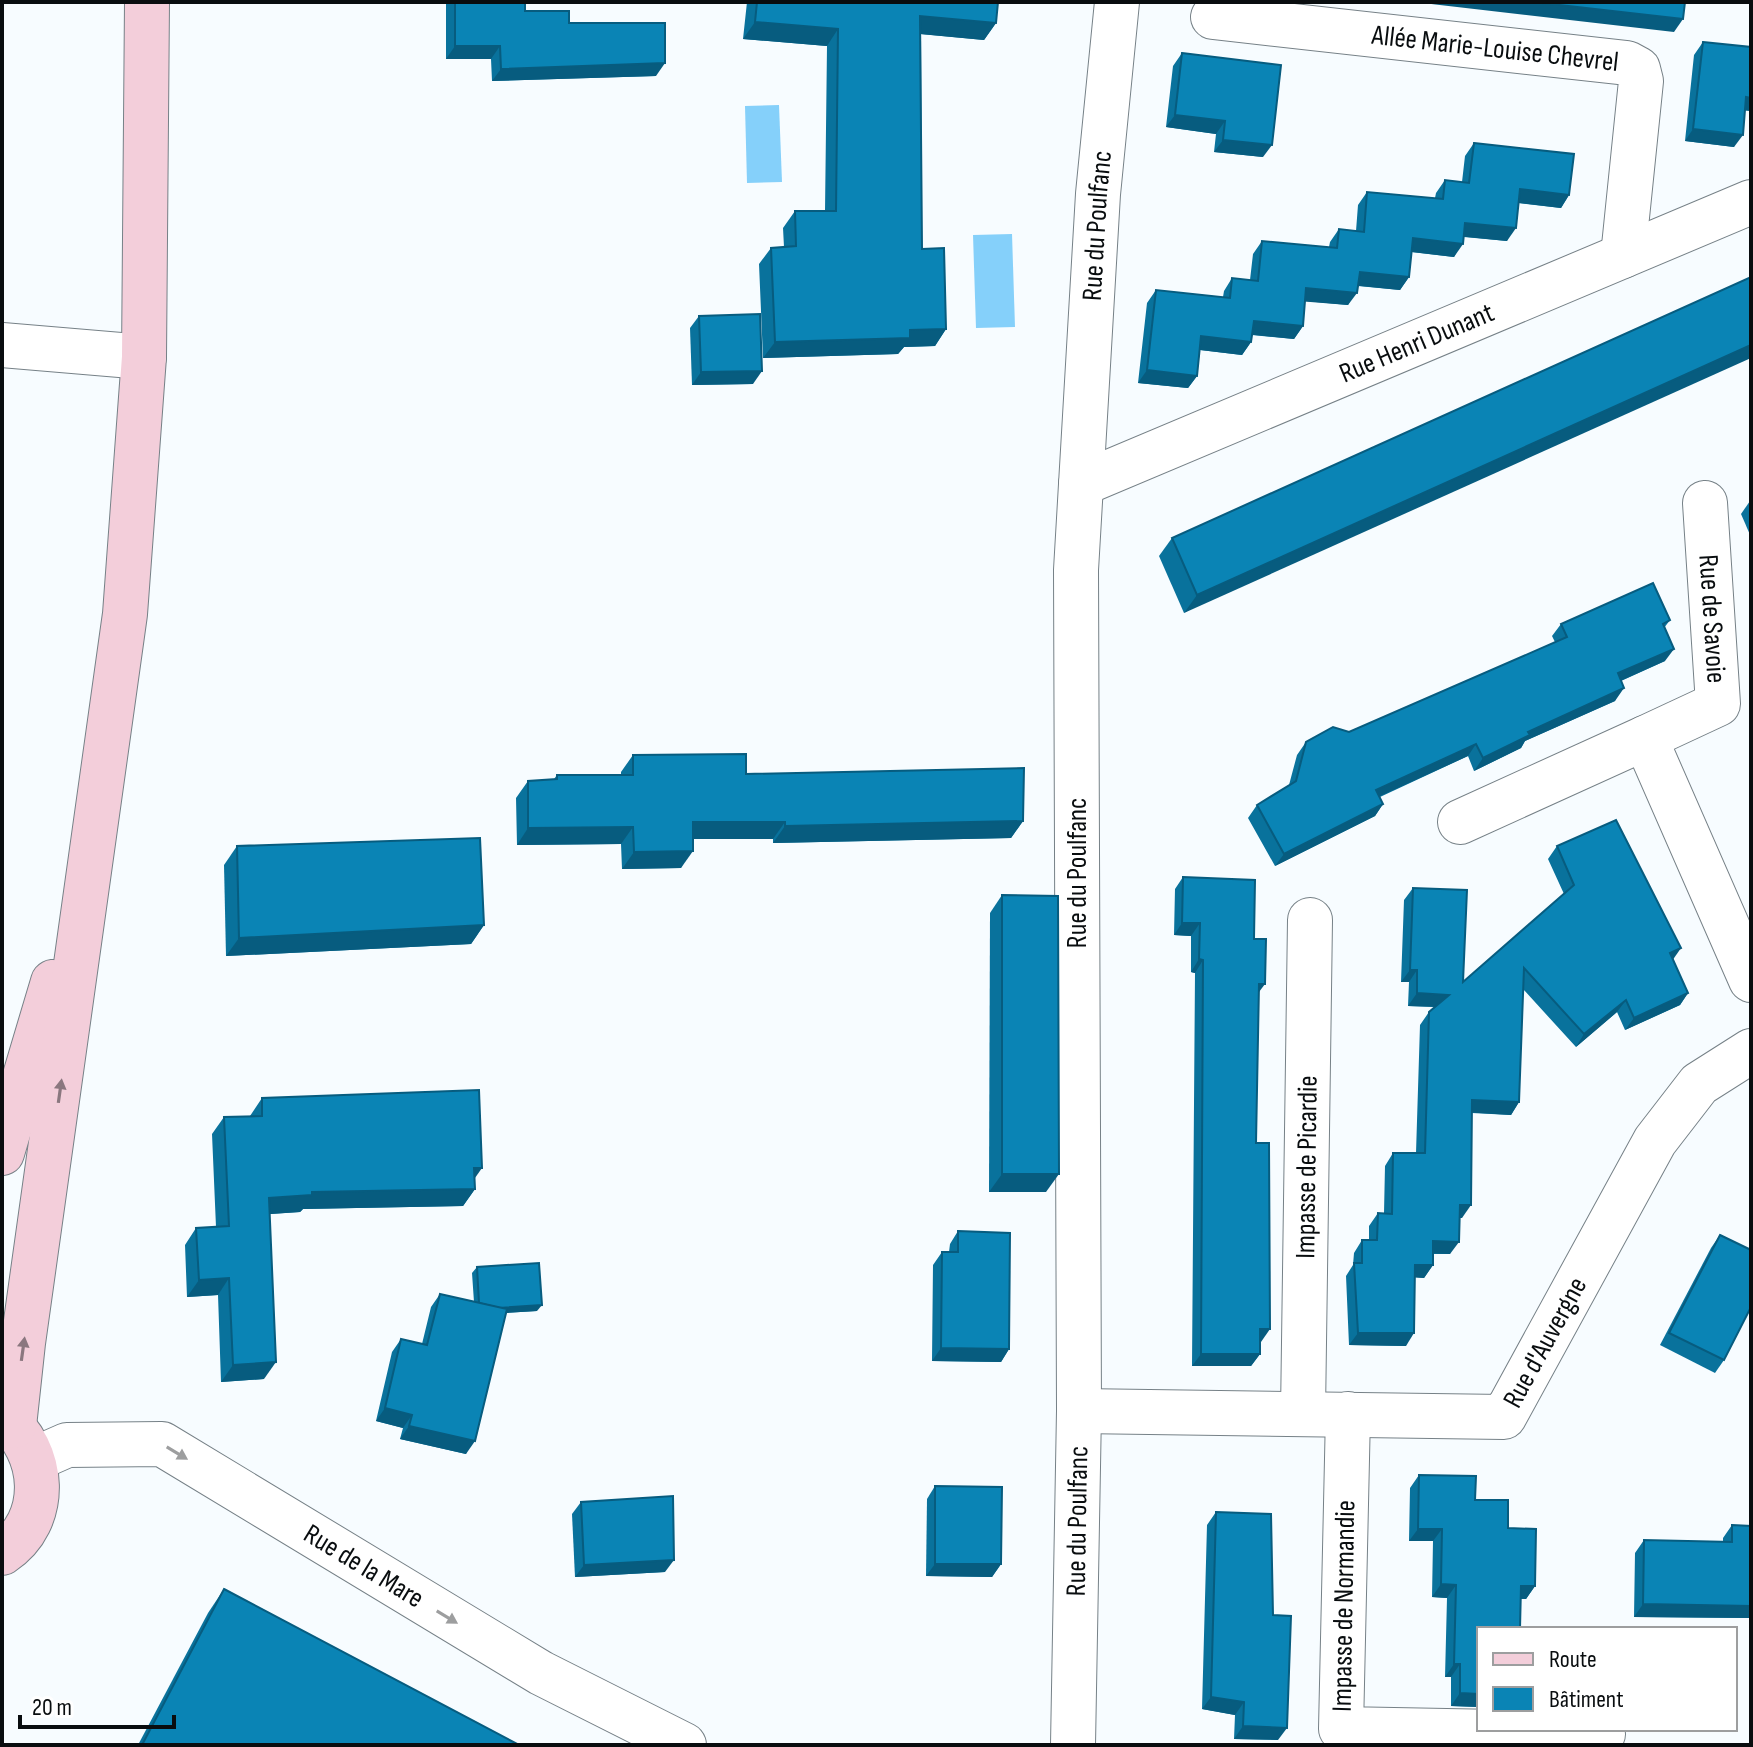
<svg xmlns="http://www.w3.org/2000/svg" width="1753" height="1747" viewBox="0 0 1753 1747" font-family="'Sofia Sans Condensed',sans-serif">
	<rect width="100%" height="100%" fill="#f7fcff"/>
	<g fill="#85d0fa">
		<path d="M779,105L782,182L747,183L745,106Z"/>
		<path d="M1012,234L1015,327L976,328L973,235Z"/>
	</g>
	<g fill="none" stroke-linecap="round" stroke-linejoin="round">
		<g stroke="#768187" stroke-width="46">
			<g id="street">
				<path id="s1" d="M1213,17L1627,63L1638,69L1641,81L1623,256"/>
				<path d="M2,345L144,357"/>
				<path id="s2" d="M1081,484L1751,202"/>
				<path id="s3" d="M1705,503L1718,704L1645,738L1751,980"/>
				<path d="M1460,822L1645,738"/>
				<path id="s4" d="M1079,1411L1504,1417L1655,1141L1699,1084L1751,1051"/>
				<path id="s5" d="M1303,1413L1310,920"/>
				<path d="M1348,1414L1341,1729L1603,1734"/>
				<path id="s6" d="M33,1460L67,1445L162,1444L541,1673L684,1745"/>
				<path id="s7" d="M1073,1745L1079,1411L1076,570L1098,194L1117,2"/>
			</g>
		</g>
		<g stroke="#768187" stroke-width="46">
			<g id="secondary">
				<path d="M2,1153L53,982"/>
				<path d="M2,1417C46,1450 51,1521 2,1553"/>
				<path d="M14,1426L23,1343L125,614L144,357L147,2"/>
			</g>
		</g>
		<use href="#street" stroke="#fff" stroke-width="44"/>
		<use href="#secondary" stroke="#f3ceda" stroke-width="44"/>
	</g>
	<g fill="#09729c">
		<path d="M446,2H525V11L569,23L656,76L492,81L491,59H446Z"/>
		<path d="M747,2H998L996,23L984,40L921,34L922,249L946,329L935,346L904,347L898,354L763,358L759,264L771,248L784,247L783,228L795,211H825L827,46L743,39Z"/>
		<path d="M1703,42L1751,47V111L1745,110L1734,147L1685,141L1694,55Z"/>
		<path d="M1182,53L1263,157L1214,152L1216,134L1166,127L1173,66Z"/>
		<path d="M1474,143L1569,195L1561,208L1518,203L1507,241L1464,237L1454,257L1411,252L1409,277L1400,290L1358,286L1348,305L1305,301L1303,326L1294,339L1252,335L1251,342L1242,355L1200,350L1197,376L1188,388L1138,383L1147,303L1156,290L1223,297L1224,291L1232,278L1250,280L1253,254L1262,241L1329,247L1330,242L1339,229L1356,231L1358,205L1367,192L1435,198L1436,193L1445,180L1462,182L1465,156Z"/>
		<path d="M1751,277L1184,613L1159,556L1172,538Z"/>
		<path d="M699,316L753,384L692,385L690,328Z"/>
		<path d="M1750,501H1751V537L1741,514Z"/>
		<path d="M1670,620L1664,628L1665,661L1621,681L1615,701L1525,741L1521,748L1474,771L1468,756L1380,797L1383,804L1375,816L1275,866L1248,818L1257,805L1289,785L1297,755L1306,742L1349,732L1555,642L1552,636L1561,624Z"/>
		<path d="M633,755L746,774L1023,821L1011,838L773,843V839H693L681,868L622,869L621,844L517,845L516,798L528,781L554,779L557,775H621V772Z"/>
		<path d="M237,846L484,925L471,944L226,956L224,865Z"/>
		<path d="M1557,846L1673,959L1688,993L1680,1005L1625,1030L1617,1012L1576,1047L1523,989L1519,1102L1511,1115L1472,1113L1462,1218H1460L1450,1254H1433V1265L1424,1278L1415,1277L1406,1346L1349,1345L1346,1276L1353,1265L1354,1253L1362,1240H1369V1226L1378,1213H1384L1385,1166L1393,1153H1416L1420,1025L1429,1012L1435,1007L1408,1006L1409,982H1401L1404,900L1413,888L1463,982L1564,894L1548,859Z"/>
		<path d="M1183,877L1254,939L1259,993L1256,1143L1261,1342L1260,1354L1251,1366H1192L1195,973L1191,972V936L1174,935L1175,889Z"/>
		<path d="M1002,895L1046,1192H989L990,913Z"/>
		<path d="M262,1098L475,1178V1189L463,1206L303,1209L300,1212L269,1214L264,1379L221,1382L218,1295L187,1297L185,1245L196,1228L216,1227L212,1134L224,1117L250,1116Z"/>
		<path d="M958,1231L1009,1349L1001,1362L932,1361L933,1265L942,1252H949L950,1244Z"/>
		<path d="M1720,1235L1724,1360L1715,1373L1660,1345L1711,1248Z"/>
		<path d="M477,1267L537,1311L506,1313L466,1454L400,1439L403,1428L376,1421L392,1352L401,1339L422,1344L431,1307L440,1294L474,1302L472,1273Z"/>
		<path d="M1419,1475L1475,1500L1508,1528L1535,1586L1526,1599H1521L1479,1707L1451,1706V1677H1445L1447,1598L1432,1597L1433,1541H1409L1410,1488Z"/>
		<path d="M935,1486L1001,1564L992,1577L926,1576L927,1499Z"/>
		<path d="M581,1502L665,1572L575,1577L572,1514Z"/>
		<path d="M1216,1512L1273,1615L1278,1740L1234,1739L1235,1715L1202,1709L1207,1525Z"/>
		<path d="M1732,1525L1751,1526V1618L1634,1617L1635,1553L1644,1540L1723,1542V1538Z"/>
		<path d="M224,1589L519,1745H138L208,1613Z"/>
	</g>
	<g fill="#075c7f">
		<path d="M1414,2H1533L1683,19L1674,32Z"/>
		<path d="M920,16L996,23L984,40L909,33Z"/>
		<path d="M755,22L838,29L827,46L743,39Z"/>
		<path d="M455,46H500L491,59H446Z"/>
		<path d="M665,63L656,76L492,81L501,69Z"/>
		<path d="M1746,97L1751,98V111L1738,110Z"/>
		<path d="M1175,115L1225,121L1216,134L1166,127Z"/>
		<path d="M1693,129L1743,135L1734,147L1685,141Z"/>
		<path d="M1223,140L1272,145L1263,157L1214,152Z"/>
		<path d="M1520,189L1569,195L1561,208L1511,202Z"/>
		<path d="M1465,223L1516,228L1507,241L1457,236Z"/>
		<path d="M1413,238L1463,244L1454,257L1404,251Z"/>
		<path d="M1360,272L1409,277L1400,290L1351,285Z"/>
		<path d="M1306,288L1357,293L1348,305L1298,301Z"/>
		<path d="M1254,321L1303,326L1294,339L1245,334Z"/>
		<path d="M946,329L935,346L904,347L898,354L763,358L775,342L910,330Z"/>
		<path d="M1201,336L1251,342L1242,355L1192,349Z"/>
		<path d="M1751,345V358L1184,613L1197,595Z"/>
		<path d="M1147,370L1197,376L1188,388L1138,383Z"/>
		<path d="M762,371L753,384L692,385L701,372Z"/>
		<path d="M1674,649L1665,661L1609,686L1618,673Z"/>
		<path d="M1624,688L1615,701L1525,741L1521,748L1474,771L1483,758L1528,732Z"/>
		<path d="M1476,744L1468,756L1367,802L1376,790Z"/>
		<path d="M1383,804L1375,816L1275,866L1284,854Z"/>
		<path d="M1023,821L1011,838L773,843L785,826Z"/>
		<path d="M693,822H785L773,839H681Z"/>
		<path d="M633,827L621,844L517,845L528,828Z"/>
		<path d="M693,851L681,868L622,869L634,852Z"/>
		<path d="M1182,923H1200L1191,936L1174,935Z"/>
		<path d="M484,925L471,944L226,956L239,938Z"/>
		<path d="M1681,948L1672,961L1670,953Z"/>
		<path d="M1199,959L1203,960L1195,973L1191,972Z"/>
		<path d="M1410,970H1417L1409,982H1401Z"/>
		<path d="M1259,984H1265L1256,996Z"/>
		<path d="M1417,993L1449,995L1441,1007L1408,1006Z"/>
		<path d="M1688,993L1680,1005L1625,1030L1634,1018Z"/>
		<path d="M1626,1000L1617,1012L1576,1047L1584,1034Z"/>
		<path d="M1472,1100L1519,1102L1511,1115L1463,1112Z"/>
		<path d="M474,1168H482L470,1185Z"/>
		<path d="M1002,1174H1059L1046,1192H989Z"/>
		<path d="M475,1189L463,1206L303,1209L300,1212L257,1215L269,1198L312,1192Z"/>
		<path d="M1460,1205H1471L1462,1218H1452Z"/>
		<path d="M1433,1241L1459,1242L1450,1254L1424,1253Z"/>
		<path d="M1415,1265H1433L1424,1278L1406,1277Z"/>
		<path d="M229,1278L218,1295L187,1297L199,1280Z"/>
		<path d="M542,1305L537,1311L475,1315L479,1309Z"/>
		<path d="M1260,1329H1270L1261,1342H1251Z"/>
		<path d="M1358,1333H1414L1406,1346L1349,1345Z"/>
		<path d="M941,1348L1009,1349L1001,1362L932,1361Z"/>
		<path d="M1201,1354H1260L1251,1366H1192Z"/>
		<path d="M276,1362L264,1379L221,1382L233,1365Z"/>
		<path d="M385,1408L412,1415L403,1428L376,1421Z"/>
		<path d="M409,1426L475,1441L466,1454L400,1439Z"/>
		<path d="M1418,1529H1442L1433,1541H1409Z"/>
		<path d="M674,1560L665,1572L575,1577L584,1565Z"/>
		<path d="M935,1564H1001L992,1577L926,1576Z"/>
		<path d="M1441,1584L1456,1585L1447,1598L1432,1597Z"/>
		<path d="M1521,1586H1535L1526,1599L1512,1598Z"/>
		<path d="M1643,1604L1751,1606V1618L1634,1617Z"/>
		<path d="M1454,1664H1460L1451,1677H1445Z"/>
		<path d="M1460,1693L1479,1694V1707L1451,1706Z"/>
		<path d="M1211,1697L1244,1702L1235,1715L1202,1709Z"/>
		<path d="M1243,1726L1287,1728L1278,1740L1234,1739Z"/>
	</g>
	<g fill="#0a84b5" stroke="#075c7f" stroke-width="2">
		<path d="M455,2H525V11H569V23H665V63L501,69L500,46H455Z"/>
		<path d="M757,2H998L996,23L920,16L922,249L944,248L946,329L910,330V338L775,342L771,248L796,246L795,211H836L838,29L755,22Z"/>
		<path d="M1533,2H1685L1683,19Z"/>
		<path d="M1703,42L1751,47V98L1746,97L1743,135L1693,129Z"/>
		<path d="M1182,53L1281,65L1272,145L1223,140L1225,121L1175,115Z"/>
		<path d="M1474,143L1574,154L1569,195L1520,189L1516,228L1465,223L1463,244L1413,238L1409,277L1360,272L1357,293L1306,288L1303,326L1254,321L1251,342L1201,336L1197,376L1147,370L1156,290L1230,298L1232,278L1258,281L1262,241L1337,248L1339,229L1364,232L1367,192L1443,199L1445,180L1469,183Z"/>
		<path d="M1751,277V345L1197,595L1172,538Z"/>
		<path d="M760,314L762,371L701,372L699,316Z"/>
		<path d="M1653,583L1670,620L1663,624L1674,649L1618,673L1624,688L1528,732L1530,735L1483,758L1476,744L1376,790L1383,804L1284,854L1257,805L1296,781L1306,742L1333,727L1349,732L1567,637L1561,624Z"/>
		<path d="M746,754V774L1024,768L1023,821L785,826V822H693V851L634,852L633,827L528,828V781L557,779V775H633V755Z"/>
		<path d="M1616,820L1681,948L1670,953L1688,993L1634,1018L1626,1000L1584,1034L1524,968L1519,1102L1472,1100L1471,1205H1460L1459,1242L1433,1241V1265H1415L1414,1333H1358L1354,1263H1362V1240H1377L1378,1213L1392,1214L1393,1153H1425L1429,1012L1449,995L1417,993V970H1410L1413,888L1467,890L1463,982L1574,885L1557,846Z"/>
		<path d="M480,838L484,925L239,938L237,846Z"/>
		<path d="M1183,877L1255,880L1254,939H1266L1265,984H1259L1256,1143H1269L1270,1329H1260V1354H1201L1203,960L1199,959L1200,923H1182Z"/>
		<path d="M1002,895L1058,896L1059,1174H1002Z"/>
		<path d="M479,1090L482,1168H474L475,1189L312,1192V1195L269,1198L276,1362L233,1365L229,1278L199,1280L196,1228L229,1226L224,1117L262,1116V1098Z"/>
		<path d="M958,1231L1010,1233L1009,1349L941,1348L942,1252H958Z"/>
		<path d="M1720,1235L1751,1250V1307L1724,1360L1669,1333Z"/>
		<path d="M539,1263L542,1305L499,1308L479,1303L477,1267Z"/>
		<path d="M440,1294L507,1309L475,1441L409,1426L412,1415L385,1408L401,1339L427,1345Z"/>
		<path d="M1419,1475L1476,1476L1475,1500H1508V1528L1536,1529L1535,1586H1521L1520,1629H1479V1694L1460,1693V1664H1454L1456,1585L1441,1584L1442,1529H1418Z"/>
		<path d="M935,1486L1002,1487L1001,1564H935Z"/>
		<path d="M673,1496L674,1560L584,1565L581,1502Z"/>
		<path d="M1216,1512L1271,1514L1273,1615L1291,1616L1287,1728L1243,1726L1244,1702L1211,1697Z"/>
		<path d="M1732,1525L1751,1526V1606L1643,1604L1644,1540L1732,1542Z"/>
		<path d="M224,1589L519,1745H142Z"/>
	</g>
	<defs><path id="oneway-solid" d="M-6-.8H1V-3.2L6.5 0L1 3.2V.8H-6Z" transform="scale(2)"/></defs>
	<g fill="#8a777f">
		<use href="#oneway-solid" transform="translate(60 1091) rotate(-82)"/>
		<use href="#oneway-solid" transform="translate(23 1349) rotate(-82)"/>
	</g>
	<g fill="#9d9e9f">
		<use href="#oneway-solid" transform="translate(177 1453) rotate(31)"/>
		<use href="#oneway-solid" transform="translate(447 1617) rotate(31)"/>
	</g>
	<g text-anchor="middle" dominant-baseline="central" stroke-width="8" stroke-linejoin="round" paint-order="stroke">
		<g font-size="28" fill="#090d0f" stroke="#fff">
			<text stroke="none"><textPath href="#s1" startOffset="284">Allée Marie-Louise Chevrel</textPath></text>
			<text stroke="none"><textPath href="#s7" startOffset="1520">Rue du Poulfanc</textPath></text>
			<text stroke="none"><textPath href="#s2" startOffset="364">Rue Henri Dunant</textPath></text>
			<text stroke="none"><textPath href="#s3" startOffset="116">Rue de Savoie</textPath></text>
			<text transform="translate(1077 873) rotate(-90)">Rue du Poulfanc</text>
			<text stroke="none"><textPath href="#s5" startOffset="246">Impasse de Picardie</textPath></text>
			<text stroke="none"><textPath href="#s4" startOffset="510">Rue d'Auvergne</textPath></text>
			<text stroke="none"><textPath href="#s7" startOffset="224">Rue du Poulfanc</textPath></text>
			<text stroke="none"><textPath href="#s6" startOffset="368">Rue de la Mare</textPath></text>
			<text transform="translate(1344 1606) rotate(-89)">Impasse de Normandie</text>
		</g>
	</g>
	<rect width="1753" height="1747" fill="none" stroke="#090d0f" stroke-width="8"/>
	<rect x="1477" y="1627" width="260" height="104" fill="#ffffff" stroke="#9d9e9f" stroke-width="2"/>
	<rect x="1493" y="1653" width="40" height="12" fill="#f3ceda" stroke="#9d9e9f" stroke-width="2"/>
	<text x="1549" y="1667" font-size="24" fill="#090d0f">Route</text>
	<rect x="1493" y="1687" width="40" height="24" fill="#0a84b5" stroke="#9d9e9f" stroke-width="2"/>
	<text x="1549" y="1707" font-size="24" fill="#090d0f">Bâtiment</text>
	<path d="M20 1715v12h154v-12" fill="none" stroke="#090d0f" stroke-width="4"/>
	<text x="32" y="1715" font-size="24" fill="#090d0f" stroke="#ffffff" stroke-width="6" paint-order="stroke">20 m</text>
</svg>
